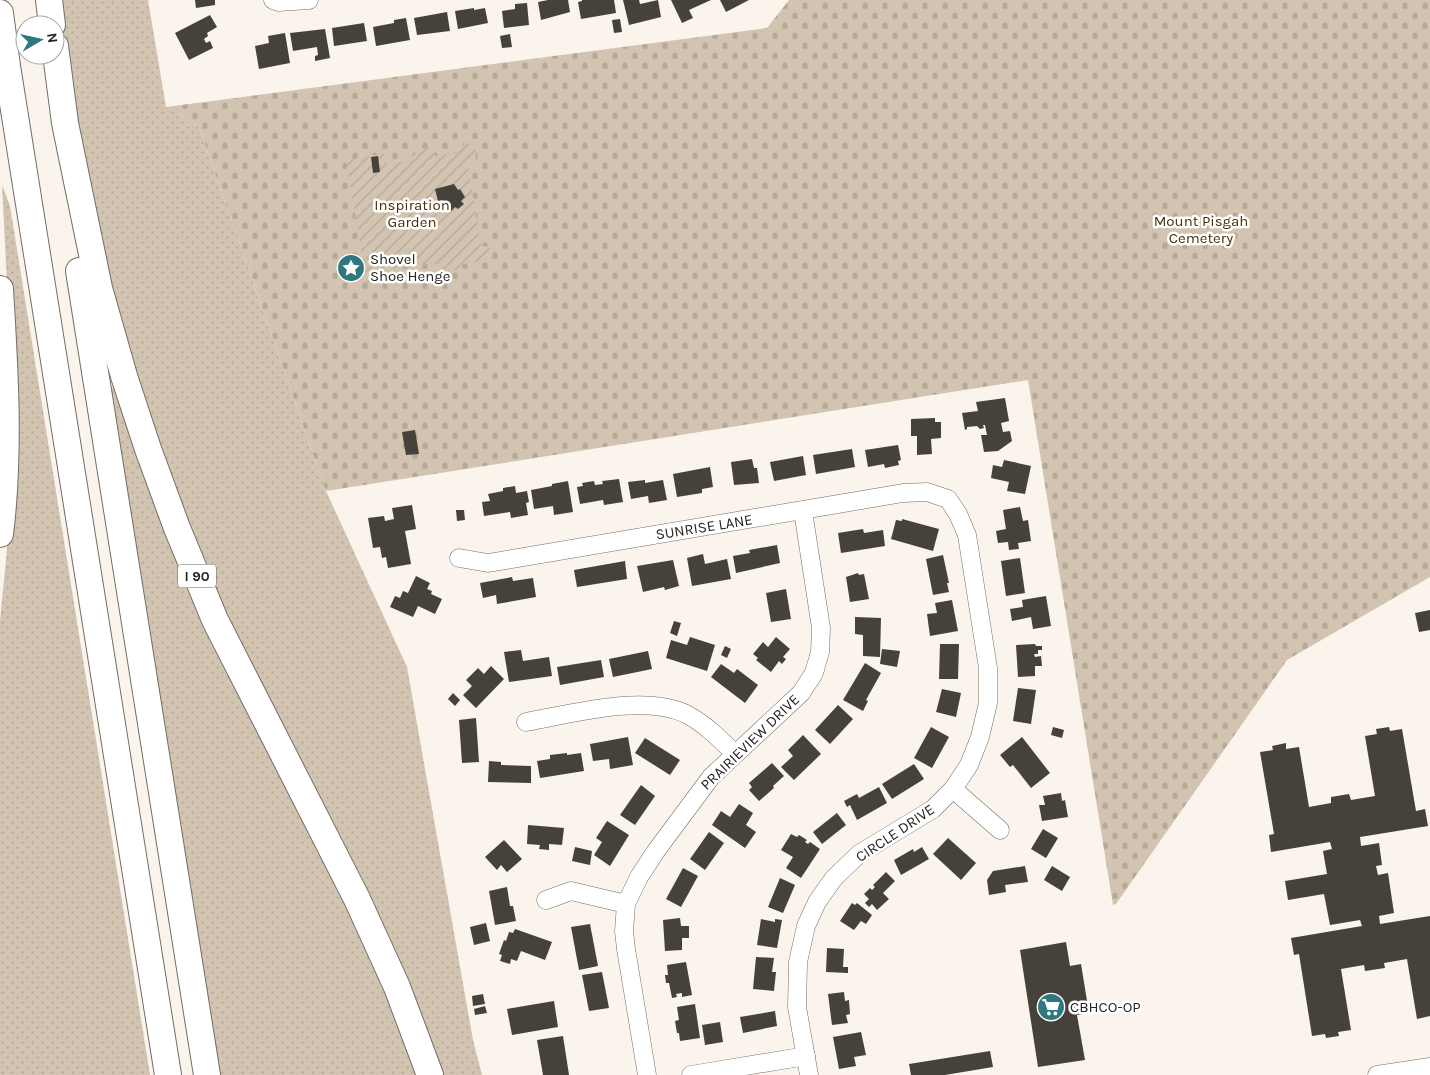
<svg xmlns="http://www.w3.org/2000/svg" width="1430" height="1075" viewBox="0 0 1430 1075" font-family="Karla,sans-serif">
	<defs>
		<pattern id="grass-dots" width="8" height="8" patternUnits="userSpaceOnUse" patternTransform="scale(1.25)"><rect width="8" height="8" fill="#d2c4b1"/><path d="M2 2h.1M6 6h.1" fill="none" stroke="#b4a898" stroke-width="1.8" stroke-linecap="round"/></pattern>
		<pattern id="cemetery-stones" width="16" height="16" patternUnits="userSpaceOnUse" patternTransform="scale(1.25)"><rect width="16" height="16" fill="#d2c4b1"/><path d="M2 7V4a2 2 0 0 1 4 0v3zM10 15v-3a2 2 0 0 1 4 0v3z" fill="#b4a898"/></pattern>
		<pattern id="garden-furrows" width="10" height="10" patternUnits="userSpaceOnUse" patternTransform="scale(1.25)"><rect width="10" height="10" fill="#d2c4b1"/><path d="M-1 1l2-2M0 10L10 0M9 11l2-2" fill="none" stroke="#b4a898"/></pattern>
	</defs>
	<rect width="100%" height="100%" fill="#faf4ed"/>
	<g fill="url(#grass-dots)">
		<path d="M52,0H148L166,107L199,127L326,491L407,667L473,1040L482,1075H443L418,1006L218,605L170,486L122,337Z"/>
		<path d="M2,185L10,206L150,1075H0V621L11,508L12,383Z"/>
		<path d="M108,386L120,390L364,926L419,1075H220Z"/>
	</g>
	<path fill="url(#cemetery-stones)" d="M789,0H1430V577L1287,660L1116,904L1113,905L1028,380L326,491L199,127L166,107L767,28Z"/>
	<path fill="url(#garden-furrows)" d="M466,141L475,149L476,157L472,164L468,165L481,246H486L491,250L492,257L488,260L463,264L459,269L445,272L434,263L380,271L378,283L367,284L346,160L388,153L384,159L386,164L409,161L419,149L438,146L434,150L435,156L458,153Z"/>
	<g fill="#45413b">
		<path d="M195,0H215V5L196,8Z"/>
		<path d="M548,0H568L570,12L541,20L538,2Z"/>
		<path d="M582,0H614L616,13L581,19L578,2L582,1Z"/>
		<path d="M623,0H639L640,4L658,0L661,17L629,25Z"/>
		<path d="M671,0H711L689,10L693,18L682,23Z"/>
		<path d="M720,0H749L726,12Z"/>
		<path d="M527,3L529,25L504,28L502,11L515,9V4Z"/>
		<path d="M474,8V10L485,8L488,23L458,29L455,11Z"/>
		<path d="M447,12L450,31L417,35L414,18Z"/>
		<path d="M210,15L217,27L207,33L208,36L204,39L206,43L210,41L213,48L189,60L175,33Z"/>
		<path d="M406,18L410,40L376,46L373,27L394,23V20Z"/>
		<path d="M620,19L622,32L614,33L612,20Z"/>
		<path d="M364,23L367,41L334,46L332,28Z"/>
		<path d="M325,29L330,58L315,61V56L318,55L317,47L293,51L290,33Z"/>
		<path d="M285,33L290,63L259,69L255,46L269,43L268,36Z"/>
		<path d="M510,34L512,47L502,48L500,36Z"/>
		<path d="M378,156L380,172L373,173L371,157Z"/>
		<path d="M454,184L458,190L460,189L465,197L461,201L464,204L458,209L455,207L450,212L441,200L438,201L435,189Z"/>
		<path d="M1005,398L1009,421L1001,423L1003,432L1010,431L1012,441L998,451L984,452L981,435H987L985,425H983L984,428L980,429L977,426L967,427V429L965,430L962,413L978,411L976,402Z"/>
		<path d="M935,418V422H941V438L931,439L932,454L917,455V436H911V419Z"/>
		<path d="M415,430L419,454L406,455L402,432Z"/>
		<path d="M898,445L901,460L898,461L899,465L885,468L884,464L868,467L865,450Z"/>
		<path d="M852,449L855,467L816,474L813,455Z"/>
		<path d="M803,456L806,475L774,481L770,462Z"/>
		<path d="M752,459L754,468H757L759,483L734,485L731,462Z"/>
		<path d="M1004,460L1031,466L1025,494L1007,491L1009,482L991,478L993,465L1002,467Z"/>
		<path d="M710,467L713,487L702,489V493L677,497L673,474Z"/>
		<path d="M619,479L623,502L604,505L603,500L580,504L577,487L583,486L582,483L594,481L595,485L603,484L602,481Z"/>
		<path d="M645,480V483L663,480L667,500L649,503L648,496L631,499L628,482Z"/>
		<path d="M568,481L573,512L554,515L553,506L534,509L531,490L552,486V484Z"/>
		<path d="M515,486L516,493L527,491L529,502L526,503L528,515L511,518L510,512L484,516L482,502L490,501L488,494L503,491V488Z"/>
		<path d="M412,505L416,529L405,531L411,564L388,568L386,557L382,558L380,547L373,548L368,518L384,516L385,521L394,519L392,508Z"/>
		<path d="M1020,507L1023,521L1028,520L1031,541L1018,543L1019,549L1009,550L1008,542L998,543L996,531L1006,529L1003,510Z"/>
		<path d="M456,510H464L465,520L457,521Z"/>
		<path d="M902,519L939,529L933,551L891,539L896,520L902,521Z"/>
		<path d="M863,529L864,533L883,530L885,546L841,553L838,533Z"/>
		<path d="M777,545L780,563L736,573L733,556L750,553L749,550Z"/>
		<path d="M703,554L705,564L727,559L731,579L692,586L687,558Z"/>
		<path d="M943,555L949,583H947L949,592L933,595L926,559Z"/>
		<path d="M1020,558L1025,593L1006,596L1001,561Z"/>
		<path d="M673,560L679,586L665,590L664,587L643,592L637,566Z"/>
		<path d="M625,561L627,579L577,587L574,570Z"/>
		<path d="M858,573L859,575L864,574L869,599L850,602L846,577Z"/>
		<path d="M416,576L430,583L427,589L432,591L431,594L442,599L435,614L418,606L413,617L390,607L395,596L400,598L403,591L408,593Z"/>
		<path d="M512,577L513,581L533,578L536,597L497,604L496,595L483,598L480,583Z"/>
		<path d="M786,589L791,619L771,622L766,593Z"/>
		<path d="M1046,596L1051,626L1033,629L1031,617L1012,621L1010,609L1023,607L1022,600Z"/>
		<path d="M952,600L958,631L930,636L927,614L937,613L935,603Z"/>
		<path d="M1430,610V630L1419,632L1415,613Z"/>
		<path d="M855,617L881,618L880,657L863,656V635L855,634Z"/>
		<path d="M674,621L681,623L677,636L670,633Z"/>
		<path d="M690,637L715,645L707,671L666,658L671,640L687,645Z"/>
		<path d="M776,637L790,649L783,657L786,659L782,664L779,661L771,672L756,660L758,658L753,654L763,642L768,647Z"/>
		<path d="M940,644H959L958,679H939Z"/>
		<path d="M1035,644L1036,646H1042V650H1038V654H1034L1035,657L1041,656L1042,666H1035V676L1018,677L1016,645Z"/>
		<path d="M725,646L731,649L727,658L721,655Z"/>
		<path d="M882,649L900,651L897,667L880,664Z"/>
		<path d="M521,650L523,661L549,657L552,676L509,682L504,652Z"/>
		<path d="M648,651L652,669L613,677L609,659Z"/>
		<path d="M601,660L604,677L560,685L557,667Z"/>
		<path d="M865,663L881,673L866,700L868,701L863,711L843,700Z"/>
		<path d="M721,664L734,673L737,669L758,685L745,703L711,677Z"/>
		<path d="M491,666L504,679L476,708L463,695L472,686L466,680L478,668L484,674Z"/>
		<path d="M1018,688L1036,690L1031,724L1013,721Z"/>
		<path d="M942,689L961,693L956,717L936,712Z"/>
		<path d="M453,693L460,700L455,706L448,699Z"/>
		<path d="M838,705L853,719L830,744L815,730Z"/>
		<path d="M476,718L479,762L462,763L459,720Z"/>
		<path d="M931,727L949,737L932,768L914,758Z"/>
		<path d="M1053,727L1064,730L1062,738L1051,735Z"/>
		<path d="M1389,727L1390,731L1402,729L1416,811L1425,809L1428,826L1360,837L1361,846L1379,843L1382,865L1376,866L1378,875L1388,873L1394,913L1379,916L1380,924L1430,916V1016L1417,1019L1407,959L1384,963L1385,968L1365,971L1364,965L1341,969L1351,1030L1338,1032L1339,1036L1326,1038L1325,1034L1312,1036L1299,954L1294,955L1291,938L1362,926L1360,920L1330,925L1324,894L1288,900L1285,881L1327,874L1323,851L1332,849L1330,842L1271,852L1269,835L1274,834L1260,752L1273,750L1272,746L1286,743V749L1299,747L1309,807L1331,803V797L1349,794L1351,800L1375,796L1365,736L1377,734L1376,729Z"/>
		<path d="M803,735L821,754L794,780L781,767L793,756L788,750Z"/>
		<path d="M628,737L633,765L610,769L609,759L593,761L590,744Z"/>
		<path d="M1022,737L1050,773L1031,788L1013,765L1010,767L1000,755Z"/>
		<path d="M645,738L680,760L670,775L635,753Z"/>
		<path d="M567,753V755L581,753L584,771L540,778L537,761L550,759V755Z"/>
		<path d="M489,761L501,762V765L531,766V783L488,782Z"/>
		<path d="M772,763L784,776L773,786L774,788L759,801L749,790L752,787L749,783Z"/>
		<path d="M914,764L924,779L892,799L882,784Z"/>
		<path d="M641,785L655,796L635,825L620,815Z"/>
		<path d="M879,787L887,803L857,820L850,805L847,807L844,801L857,794L859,798Z"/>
		<path d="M1061,793L1062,801L1065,800L1068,817L1042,821L1039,805H1045L1043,796Z"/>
		<path d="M739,804L753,813L746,825L756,832L745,848L712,825L721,811L730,817Z"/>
		<path d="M837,813L846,825L822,844L813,832Z"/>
		<path d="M607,821L629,835L610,866L594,855L602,842L596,838Z"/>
		<path d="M528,825L564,828L562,845L549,844V850L539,849L540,845L527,844Z"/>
		<path d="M1043,829L1058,838L1046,858L1031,849Z"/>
		<path d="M709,832L724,843L705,870L690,859Z"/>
		<path d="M791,834L797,837L799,835L807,840L805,842L808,844L810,842L820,849L801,878L786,868L793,857L781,850Z"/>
		<path d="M948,838L976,863L961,880L933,854Z"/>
		<path d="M504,840L522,859L507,872L501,865L497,870L485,857Z"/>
		<path d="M575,847L592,851L590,865L572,861Z"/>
		<path d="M922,847L929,859L901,875L894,860L913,849L914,852Z"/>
		<path d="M1025,866L1028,882L1005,885L1006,892L989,895L987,880L993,871Z"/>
		<path d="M1052,866L1070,877L1062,891L1044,880Z"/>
		<path d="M683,868L698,876L681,907L666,899Z"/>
		<path d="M886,872L895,881L883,893L889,899L877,910L872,904L869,907L865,903L869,899L864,894L870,888L872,890L875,887L873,885Z"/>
		<path d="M780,878L795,885L783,913L768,907Z"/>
		<path d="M507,887L510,906H513L516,921L495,925L489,891Z"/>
		<path d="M852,903L855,905L857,903L872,915L866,924L861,921L854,930L840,921Z"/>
		<path d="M680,918L681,926H689V938H682V950L665,951L663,920Z"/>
		<path d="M761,919L775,922V919L782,920L777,948L757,945Z"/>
		<path d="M486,923L490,941L474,945L470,927Z"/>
		<path d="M590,924L598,966L579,970L571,927Z"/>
		<path d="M515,929L552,942L545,960L521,951L517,961L511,959L510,964L500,961L502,955L499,954L504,940L506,941L509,932L513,933Z"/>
		<path d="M1066,942L1070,966L1081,964L1089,1013L1077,1015L1085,1060L1038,1067L1020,950Z"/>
		<path d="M827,948L844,949L843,967H848V973L826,972Z"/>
		<path d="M756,957L774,958L772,972H776L774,991L753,989Z"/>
		<path d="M686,962L692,995L682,997V993L676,994L677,997L672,998L669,983H666L665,975H668L667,965Z"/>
		<path d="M602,972L609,1008L589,1011L582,975Z"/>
		<path d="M844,992L845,1001L849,1000L850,1014L846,1015L848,1023L832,1025L828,994Z"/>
		<path d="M483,994L485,1004L473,1006L472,996Z"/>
		<path d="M554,1001L558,1027L512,1035L507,1009Z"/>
		<path d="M695,1004L700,1038L680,1041L679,1033H677L675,1021L679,1020L677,1007Z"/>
		<path d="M485,1006L487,1013L475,1015L474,1009Z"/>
		<path d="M775,1011L777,1026L743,1033L740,1017Z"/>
		<path d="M720,1022L723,1042L705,1045L702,1025Z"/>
		<path d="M861,1032L866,1055L854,1057L856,1066L839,1069L833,1037Z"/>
		<path d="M563,1036L569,1075H543L537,1040Z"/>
		<path d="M990,1051L993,1067L945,1075H911L909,1064Z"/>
	</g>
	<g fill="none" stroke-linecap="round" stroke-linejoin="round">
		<g stroke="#726d67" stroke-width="19">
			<g id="minor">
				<path d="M273,0L278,2L309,0"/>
				<path d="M459,558L488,563L903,493L927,492L948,499L958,514L967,535L988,668V703L980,737L969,765L953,789L933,809L859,854L834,878L817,902L806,926L798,962L797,1007L809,1075"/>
				<path d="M526,722C571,714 646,693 688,715C706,725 720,739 735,754"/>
				<path d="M953,789L1000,830"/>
				<path d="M546,900L571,891L626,904"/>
				<path d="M647,1075L626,949L624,931L626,904L639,877L656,851L711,777L801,693L814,673L820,652L821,628L803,511"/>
				<path d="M691,1075L806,1056"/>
				<path d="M1377,1075L1430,1067"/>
			</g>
		</g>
		<g stroke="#726d67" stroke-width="28">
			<g id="highway">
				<path d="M49,0L52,25"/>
				<path d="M0,13L7,66L168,1075"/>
				<path d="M55,46L65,123L99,288L124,376L148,449L177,528L215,620L357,899L397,987L430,1075"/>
				<path d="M79,271L207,1075"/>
				<path d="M0,289C5,370 10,453 0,534"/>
			</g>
		</g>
		<use href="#minor" stroke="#fff" stroke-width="18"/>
		<use href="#highway" stroke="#fff" stroke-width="26"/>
	</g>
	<defs>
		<g id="sight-disc" transform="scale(1.4375)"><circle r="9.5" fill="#2f787f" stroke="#fff"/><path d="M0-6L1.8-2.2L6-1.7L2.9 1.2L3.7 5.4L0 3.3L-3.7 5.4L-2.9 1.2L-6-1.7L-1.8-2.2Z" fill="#fff"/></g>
		<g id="supermarket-disc" transform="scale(1.4375)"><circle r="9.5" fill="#2f787f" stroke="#fff"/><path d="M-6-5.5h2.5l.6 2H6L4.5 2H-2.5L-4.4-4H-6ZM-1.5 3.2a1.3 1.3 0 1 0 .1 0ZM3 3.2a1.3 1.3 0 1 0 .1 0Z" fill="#fff"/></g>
	</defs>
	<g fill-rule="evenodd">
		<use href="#sight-disc" x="351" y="268"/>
		<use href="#supermarket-disc" x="1051" y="1007"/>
	</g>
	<g text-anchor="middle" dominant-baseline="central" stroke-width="5" stroke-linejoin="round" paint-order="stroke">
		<rect fill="#fff" stroke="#676664" stroke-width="1" x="178" y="564.5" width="38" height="23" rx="4"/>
		<g font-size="14" font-weight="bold" fill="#262421">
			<text x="197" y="576">I 90</text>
		</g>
		<g font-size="15" fill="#46300d" stroke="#fff">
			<text x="412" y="205">Inspiration<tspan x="412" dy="17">Garden</tspan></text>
			<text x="1201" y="221">Mount Pisgah<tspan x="1201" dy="17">Cemetery</tspan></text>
		</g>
		<g font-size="15" fill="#262421" stroke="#fff" text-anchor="start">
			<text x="370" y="259">Shovel<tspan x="370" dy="17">Shoe Henge</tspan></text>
			<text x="1070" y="1007">CBHCO-OP</text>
		</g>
		<g font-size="15" fill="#262421" stroke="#fff">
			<text transform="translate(704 527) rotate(-9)">SUNRISE LANE</text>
			<text transform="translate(750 742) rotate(-44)">PRAIRIEVIEW DRIVE</text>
			<text transform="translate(895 833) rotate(-34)">CIRCLE DRIVE</text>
		</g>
	</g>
	<g transform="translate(40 40) rotate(81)"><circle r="24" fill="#ffffff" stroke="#a8a7a6"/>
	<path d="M0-4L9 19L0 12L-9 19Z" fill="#2f787f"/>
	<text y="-8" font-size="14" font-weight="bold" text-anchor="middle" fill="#262421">N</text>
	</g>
</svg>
